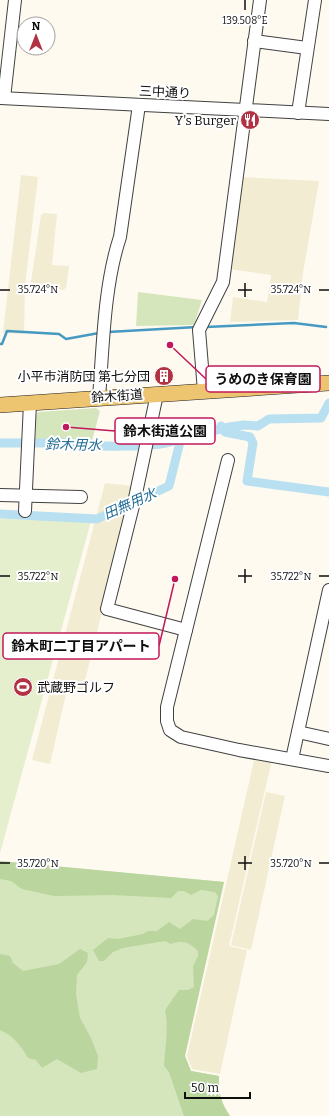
<svg xmlns="http://www.w3.org/2000/svg" width="329" height="1116" viewBox="0 0 329 1116" font-family="Bitter,'Noto Sans JP',serif">
	<rect width="100%" height="100%" fill="#fefaf0"/>
	<g fill="#f2edd2">
		<path d="M21,175L38,177L25,286L24,334L3,333Z"/>
		<path d="M241,177L319,181L303,273L298,320L230,322L233,297L267,302L271,275L229,269Z"/>
		<path d="M44,213L57,214L52,265L69,266L66,288L63,290L34,286L31,282L41,215Z"/>
		<path d="M105,483L133,486L82,693L67,690L50,764L32,760Z"/>
		<path d="M255,756L272,760L229,946L247,950L220,1074L192,1069L187,1056Z"/>
		<path d="M266,792L285,796L251,950L231,945Z"/>
	</g>
	<g fill="#d5e6bc">
		<path d="M138,292L202,300L194,325L136,326Z"/>
		<path d="M96,408L100,411L92,441L35,440L36,415L38,412Z"/>
		<path d="M0,861L224,882L184,1054L191,1071L219,1076C218,1092 221,1103 230,1116H0Z"/>
	</g>
	<g fill="#bad59d">
		<path d="M0,861L224,882L185,1056L191,1071L219,1076C218,1092 221,1103 230,1116H184L169,1072L164,1066C165,1048 169,1027 165,1010L179,990H188L194,987L193,966L198,956V951C189,942 183,940 171,944L165,941L123,948L113,952L104,961H99L93,950L108,938L118,939L143,934L148,931H157L169,922L180,929L193,919L207,921L214,915L218,896L215,892L201,890L191,895L184,891H178L171,898L113,895L54,896L22,889L11,881L0,879Z"/>
		<path d="M80,949L88,953L87,962L77,975L76,994L80,1018L91,1038L98,1056L97,1069L81,1073L57,1059L42,1068L36,1060L28,1058C22,1047 13,1035 0,1030V954L10,956L13,963L23,971L59,964Z"/>
	</g>
	<path fill="#e5eecd" d="M0,519L91,521L0,853Z"/>
	<g fill="none" stroke-linecap="round" stroke-linejoin="round">
		<g stroke="#469ac2" stroke-width="2.5">
			<path d="M206,327L294,323L326,327"/>
			<path d="M108,332L197,327"/>
			<path d="M0,344H2L7,331L59,334L66,339L99,333"/>
		</g>
		<g stroke="#b9e0f1" stroke-width="9">
			<path d="M221,426L225,432L250,437L253,443L247,481L329,492"/>
			<path d="M0,443H68C85,447 159,448 173,441C177,439 180,436 183,434"/>
			<path d="M0,514L97,519L169,486L181,438L229,427L244,425L258,426L269,419L321,418L329,403"/>
		</g>
		<g stroke="#414141" stroke-width="14">
			<g id="minor">
				<path d="M254,41L307,48"/>
				<path d="M0,98L329,114"/>
				<path d="M4,98L15,0"/>
				<path d="M298,113L315,0"/>
				<path d="M204,391L199,330L223,282L260,0"/>
				<path d="M157,394L135,498L107,609L186,630"/>
				<path d="M99,398C103,346 104,285 120,237L139,105"/>
				<path d="M228,460L167,707V721L170,730L181,737L239,750L329,766"/>
				<path d="M0,495L81,497"/>
				<path d="M25,511L30,403"/>
				<path d="M298,732L329,739"/>
				<path d="M292,759L329,590"/>
			</g>
		</g>
		<g stroke="#1f1f1f" stroke-width="16">
			<path id="major" d="M0,405L329,383"/>
		</g>
		<use href="#minor" stroke="#fff" stroke-width="12"/>
		<use href="#major" stroke="#edc571" stroke-width="15"/>
	</g>
	<path fill="none" stroke="#0e0e0e" stroke-width="1.5" d="M245,0V10M245,283V297M0,290H10M238,290H252M319,290H329M245,569V583M0,576H10M238,576H252M319,576H329M245,856V870M0,863H10M238,863H252M319,863H329"/>
	<defs>
		<g id="restaurant-disc" transform="scale(1)"><circle r="9.5" fill="#b23142" stroke="#fff"/><path d="M-5-6h1v4h1v-4h1v4h1v-4h1v5L-1.5 .5V6h-2V.5L-5-1ZM5-6V6H3V1.5H1.5Q1.5-4 5-6Z" fill="#fff"/></g>
		<g id="building-disc" transform="scale(1)"><circle r="9.5" fill="#b23142" stroke="#fff"/><path d="M-4-6H4V6H1V3H-1V6H-4ZM-2.5-4.3h1.7v1.8h-1.7ZM.8-4.3h1.7v1.8H.8ZM-2.5-1h1.7V.8h-1.7ZM.8-1h1.7V.8H.8Z" fill="#fff"/></g>
		<g id="stadium-disc" transform="scale(1)"><circle r="9.5" fill="#b23142" stroke="#fff"/><path d="M0-5a6.5 5 0 1 0 0 10a6.5 5 0 1 0 0-10ZM-3.5-1.8h7v3.6h-7Z" fill="#fff"/></g>
	</defs>
	<g fill-rule="evenodd">
		<use href="#restaurant-disc" x="250" y="120"/>
		<use href="#building-disc" x="164" y="376"/>
		<use href="#stadium-disc" x="23" y="687"/>
	</g>
	<g text-anchor="middle" dominant-baseline="central" stroke-width="4" stroke-linejoin="round" paint-order="stroke">
		<g font-size="13" fill="#0e0e0e" stroke="#fff">
			<text transform="translate(165 92) rotate(3)">三中通り</text>
			<text transform="translate(117 396) rotate(-4)">鈴木街道</text>
		</g>
		<g font-size="13" fill="#0e0e0e" stroke="#fff" text-anchor="end">
			<text x="236" y="120">Y's Burger</text>
			<text x="150" y="376">小平市消防団 第七分団</text>
			<text x="37" y="687" text-anchor="start">武蔵野ゴルフ</text>
		</g>
		<g font-size="14" font-style="italic" fill="#216c95" stroke="#fff">
			<text transform="translate(73 445) rotate(1)">鈴木用水</text>
			<text transform="translate(130 504) rotate(-24)">田無用水</text>
		</g>
	</g>
	<g font-size="10" text-anchor="middle" fill="#0e0e0e" stroke="#fff" stroke-width="4" stroke-linejoin="round" paint-order="stroke">
		<text x="245" y="24">139.508°E</text>
		<text x="38" y="293">35.724°N</text>
		<text x="291" y="293">35.724°N</text>
		<text x="38" y="580">35.722°N</text>
		<text x="291" y="580">35.722°N</text>
		<text x="38" y="867">35.720°N</text>
		<text x="291" y="867">35.720°N</text>
	</g>
	<path fill="none" stroke="#c2185b" stroke-width="1.5" d="M170 345L206 379M66 427L115 431M175 579L159 646"/>
	<g fill="#c2185b" stroke="#fff" stroke-width="1.5">
		<circle cx="170" cy="345" r="4"/>
		<circle cx="66" cy="427" r="4"/>
		<circle cx="175" cy="579" r="4"/>
	</g>
	<g fill="#fff" stroke="#c2185b" stroke-width="1.5">
		<rect x="206" y="366" width="114" height="26" rx="4"/>
		<rect x="115" y="418" width="100" height="26" rx="4"/>
		<rect x="3" y="633" width="156" height="26" rx="4"/>
	</g>
	<g font-size="14" text-anchor="middle" font-weight="bold" fill="#0e0e0e">
		<text x="263" y="384">うめのき保育園</text>
		<text x="165" y="436">鈴木街道公園</text>
		<text x="81" y="651">鈴木町二丁目アパート</text>
	</g>
	<g transform="translate(36 36)"><circle r="19" fill="#ffffff" stroke="#9f9f9f"/>
	<path d="M0-3L7 15L0 10L-7 15Z" fill="#b23142"/>
	<text y="-6" font-size="11" font-weight="bold" text-anchor="middle" fill="#0e0e0e">N</text>
	</g>
	<path d="M185 1092v6h65v-6" fill="none" stroke="#0e0e0e" stroke-width="2"/>
	<text x="191" y="1092" font-size="12" fill="#0e0e0e" stroke="#ffffff" stroke-width="3" paint-order="stroke">50 m</text>
</svg>
